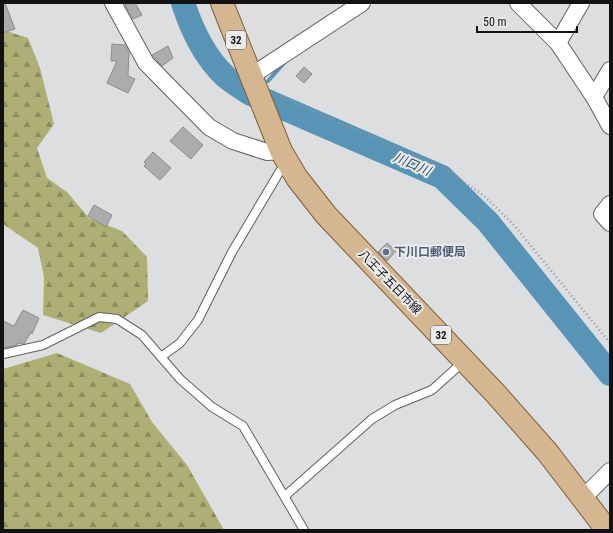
<svg xmlns="http://www.w3.org/2000/svg" width="613" height="533" viewBox="0 0 613 533" font-family="'Roboto Condensed','Noto Sans JP',sans-serif">
	<defs>
		<pattern id="forest-firs" width="22" height="20" patternUnits="userSpaceOnUse"><rect width="22" height="20" fill="#adaf74"/><path d="M5 1l3.5 6h-7zM16 11l3.5 6h-7z" fill="#8b8d5e"/></pattern>
	</defs>
	<rect width="100%" height="100%" fill="#dddee0"/>
	<g fill="url(#forest-firs)">
		<path d="M3,30L28,38L40,68L54,124L37,148L47,178L67,192L89,218L122,231L147,257L148,301L101,333L43,315L44,277L38,248L3,224Z"/>
		<path d="M57,353L130,384L152,422L187,465L224,530H3V369Z"/>
	</g>
	<g fill="none" stroke-linecap="round" stroke-linejoin="round">
		<path stroke="#5894b5" stroke-width="4" d="M268,81L285,62"/>
		<path stroke="#5894b5" stroke-width="24" d="M183,3C192,30 204,57 226,77C233,83 243,89 251,94L442,177L488,222L610,374"/>
	</g>
	<g fill="#acabad" stroke="#8c8b8e">
		<path d="M3,3H5L15,29L3,33Z"/>
		<path d="M129,3H135L142,15L133,19L125,5Z"/>
		<path d="M112,44L124,45V44L129,52L128,76L135,79L128,93L107,83L117,61H111Z"/>
		<path d="M168,46L173,58L162,66L152,55Z"/>
		<path d="M304,67L312,74L304,83L296,76Z"/>
		<path d="M183,127L203,145L191,159L170,141Z"/>
		<path d="M153,152L171,168L160,180L144,166L146,164L144,162Z"/>
		<path d="M94,205L112,215L106,227L88,216Z"/>
		<path d="M387,243L396,251L387,261L378,252Z"/>
		<path d="M23,310L39,318L32,334L31,332L24,344L18,343L17,345L3,348V321L14,326Z"/>
	</g>
	<g fill="none" stroke-linecap="round" stroke-linejoin="round">
		<g stroke="#606062" stroke-width="10">
			<g id="service">
				<path d="M3,354L43,345L99,317L117,319L142,335L180,379L212,407L243,426L304,530"/>
				<path d="M161,357L180,343L198,320L232,252L280,171L287,164"/>
				<path d="M285,496L372,419L395,405L432,390L463,362"/>
			</g>
		</g>
		<g stroke="#606062" stroke-width="18">
			<g id="minor">
				<path d="M113,3L146,63L209,127L233,141L267,152L281,151"/>
				<path d="M518,3L558,43L594,97L610,126"/>
				<path d="M558,43L581,3"/>
				<path d="M251,76L362,3"/>
				<path d="M594,97L610,70"/>
				<path d="M610,204L602,214L610,223"/>
				<path d="M583,498L610,471"/>
			</g>
		</g>
		<g stroke="#7e5e35" stroke-width="24">
			<path id="primary" d="M222,3L281,151L297,178L326,215L496,394L548,453L607,530"/>
		</g>
		<path stroke="#939496" stroke-width="2.5" stroke-dasharray="1 3" stroke-linecap="butt" d="M277,94L321,115L445,169L483,195L514,225L610,343"/>
		<use href="#service" stroke="#fff" stroke-width="8"/>
		<use href="#minor" stroke="#fff" stroke-width="16"/>
		<use href="#primary" stroke="#d4b791" stroke-width="22"/>
	</g>
	<circle fill="#5c6f8a" stroke="#ebebee" stroke-width="1.5" cx="386" cy="252" r="4"/>
	<g text-anchor="middle" dominant-baseline="central" stroke-width="4" stroke-linejoin="round" paint-order="stroke">
		<g fill="#ebebee" stroke="#535355" stroke-width="1">
			<rect x="226" y="31" width="20" height="18" rx="3"/>
			<rect x="431" y="326" width="20" height="18" rx="3"/>
		</g>
		<g font-size="11" font-weight="bold" fill="#121213">
			<text x="236" y="40">32</text>
			<text x="441" y="335">32</text>
		</g>
		<g font-size="12" font-weight="bold" fill="#4e5e75" stroke="#ebebee" text-anchor="start">
			<text x="394" y="252">下川口郵便局</text>
		</g>
		<g font-size="12" fill="#121213" stroke="#ebebee">
			<text transform="translate(390 282) rotate(46)">八王子五日市線</text>
		</g>
		<g font-size="13" font-style="italic" fill="#215169" stroke="#ebebee">
			<text transform="translate(412 164) rotate(23)">川口川</text>
		</g>
	</g>
	<rect width="613" height="533" fill="none" stroke="#121213" stroke-width="8"/>
	<path d="M477 26v6h100v-6" fill="none" stroke="#121213" stroke-width="2"/>
	<text x="483" y="26" font-size="12" fill="#121213" stroke="#ebebee" stroke-width="3" paint-order="stroke">50 m</text>
</svg>
